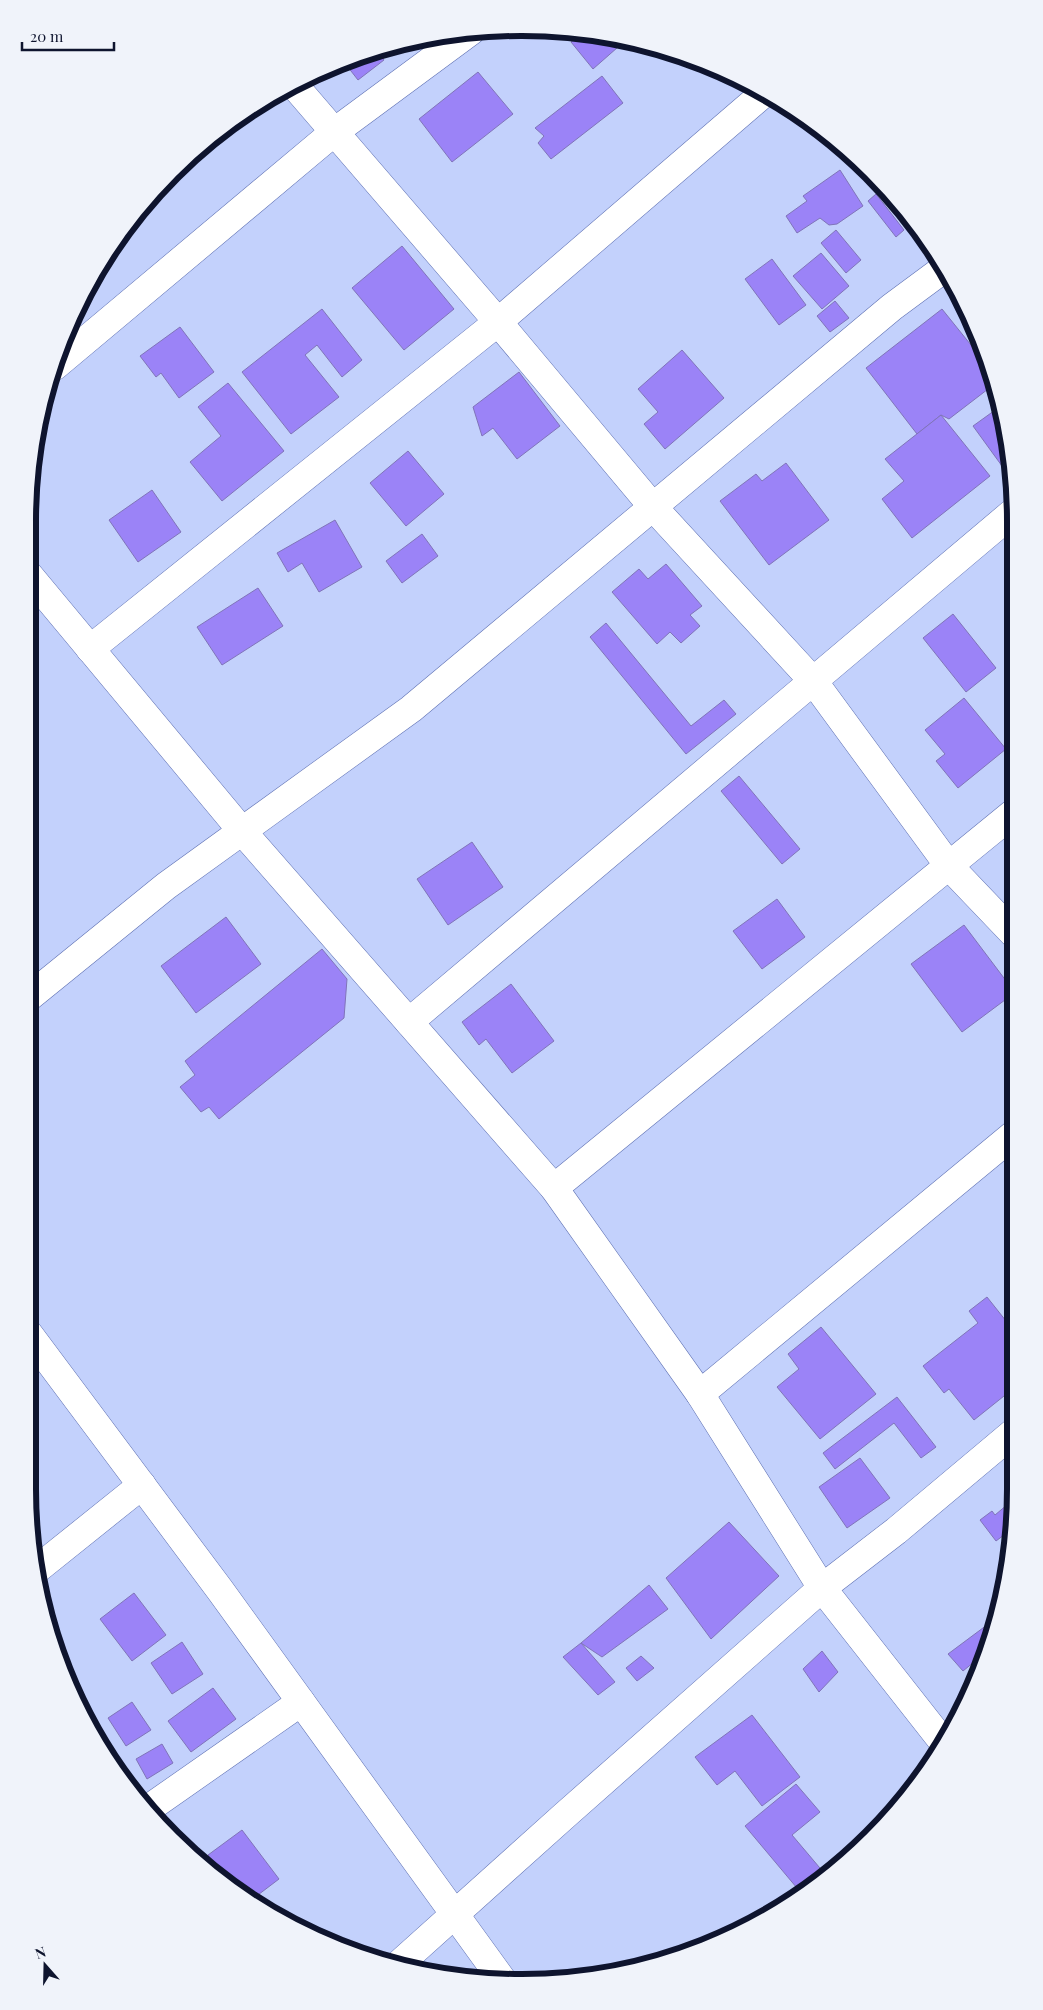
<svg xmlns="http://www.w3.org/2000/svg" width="1043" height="2010" viewBox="0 0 1043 2010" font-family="'Playfair Display',serif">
	<rect width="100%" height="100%" fill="#c3d1fc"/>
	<g fill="#9b83f7" stroke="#8074b9">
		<path d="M576,32L626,40L593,69L571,42L579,36Z"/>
		<path d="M377,50L384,60L358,80L344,62L363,54Z"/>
		<path d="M478,72L513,114L452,162L419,119Z"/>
		<path d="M602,76L623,103L551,159L538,143L544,136L535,128Z"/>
		<path d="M840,170L863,206L837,224L829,225L820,218L797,233L786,216L807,201L803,196Z"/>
		<path d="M880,185L914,221L920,232L917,234L878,187Z"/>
		<path d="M876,194L904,230L896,237L868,201Z"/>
		<path d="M836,230L861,260L846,273L821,243Z"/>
		<path d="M402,246L454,309L404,350L352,288Z"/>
		<path d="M821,253L849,286L822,309L793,276Z"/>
		<path d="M772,259L806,305L779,325L745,279Z"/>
		<path d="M835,301L849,318L830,332L817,316Z"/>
		<path d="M322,309L362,360L342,377L317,345L305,355L339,397L291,434L242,372Z"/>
		<path d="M942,309L987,365L992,386L949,419L941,415L917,434L866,368Z"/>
		<path d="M180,327L214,372L179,398L161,373L156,377L140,356Z"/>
		<path d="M682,350L724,398L665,449L644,424L658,412L638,389Z"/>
		<path d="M519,372L560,426L517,459L493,428L482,436L473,407Z"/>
		<path d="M228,383L284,451L222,501L190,462L221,436L198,407Z"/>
		<path d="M998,408L1011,457V460L1002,466L973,426Z"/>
		<path d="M941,415L990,476L912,538L882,499L904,481L885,459Z"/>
		<path d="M408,451L444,494L406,526L370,483Z"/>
		<path d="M786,463L829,520L769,565L720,501L756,474L762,481Z"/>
		<path d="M152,490L181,532L138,562L109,520Z"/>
		<path d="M335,520L362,567L319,592L302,563L288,572L277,553Z"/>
		<path d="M422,534L438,556L402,583L386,561Z"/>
		<path d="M666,564L702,606L690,615L700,626L681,643L670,632L657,644L612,592L639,569L648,579Z"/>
		<path d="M258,588L283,626L222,665L197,627Z"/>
		<path d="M953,614L996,668L966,692L923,638Z"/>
		<path d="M606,623L691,726L724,700L736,714L686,754L590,637Z"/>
		<path d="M964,698L1006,749L958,788L936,761L945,754L925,730Z"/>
		<path d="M739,776L800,849L782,864L721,791Z"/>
		<path d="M472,842L503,887L448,925L417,879Z"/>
		<path d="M777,899L805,937L762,969L733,931Z"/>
		<path d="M226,917L261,964L196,1013L161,966Z"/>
		<path d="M964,925L1013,990V994L962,1032L911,964Z"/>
		<path d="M322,949L347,979L344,1018L219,1119L209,1107L201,1112L180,1087L195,1075L185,1061Z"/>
		<path d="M511,984L554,1041L512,1073L486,1039L479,1045L462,1022Z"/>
		<path d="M987,1297L1014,1331V1388L974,1420L949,1389L944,1393L923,1366L978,1323L969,1311Z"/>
		<path d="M821,1327L876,1394L820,1439L777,1387L799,1369L788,1354Z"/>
		<path d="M897,1397L936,1447L921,1458L894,1423L835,1469L823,1453Z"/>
		<path d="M860,1458L890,1498L847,1528L819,1487Z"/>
		<path d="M1014,1499V1521L1011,1543L1004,1535L996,1541L980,1520L992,1511L995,1515Z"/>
		<path d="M729,1522L779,1576L711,1639L666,1578Z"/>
		<path d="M649,1585L668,1609L602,1657L581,1643Z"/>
		<path d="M134,1593L166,1635L132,1661L100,1619Z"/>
		<path d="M999,1616L985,1653L963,1671L948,1654Z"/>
		<path d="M182,1642L203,1674L172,1694L151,1663Z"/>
		<path d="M581,1643L615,1682L598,1695L563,1657Z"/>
		<path d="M822,1651L838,1672L819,1692L803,1669Z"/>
		<path d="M641,1656L654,1668L637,1681L626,1668Z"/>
		<path d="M213,1688L236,1719L191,1752L168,1721Z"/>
		<path d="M132,1702L151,1730L126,1746L108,1718Z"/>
		<path d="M752,1715L800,1777L762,1806L735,1771L717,1785L695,1757Z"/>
		<path d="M162,1744L173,1763L147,1779L136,1759Z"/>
		<path d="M796,1784L820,1812L792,1835L825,1874L802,1894L745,1826Z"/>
		<path d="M242,1830L279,1879L250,1901L209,1870L216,1865L208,1855Z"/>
	</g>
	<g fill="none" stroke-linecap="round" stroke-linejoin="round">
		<g stroke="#5f71b3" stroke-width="29">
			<g id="minor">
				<path d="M294,85L498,322L653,507L814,682L949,866L1013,933"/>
				<path d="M55,366L333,133L471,31"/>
				<path d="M28,574L242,831L554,1188L700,1394L822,1588L943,1742"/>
				<path d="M90,649L498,322L763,94"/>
				<path d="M28,998L166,886L411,709L892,307L942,270"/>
				<path d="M409,1022L1011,514"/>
				<path d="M554,1188L1012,814"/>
				<path d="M28,1333L220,1590L503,1981"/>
				<path d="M700,1394L1013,1135"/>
				<path d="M36,1570L142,1485"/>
				<path d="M148,1809L301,1702"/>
				<path d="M397,1966L564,1816L822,1588L896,1531L1014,1432"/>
			</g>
		</g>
		<use href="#minor" stroke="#fff" stroke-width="28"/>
	</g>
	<path d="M0 0H1043V2010H0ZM521 36H522A485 485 0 0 1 1007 521V1489A485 485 0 0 1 522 1974H521A485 485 0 0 1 36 1489V521A485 485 0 0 1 521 36Z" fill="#f0f3fa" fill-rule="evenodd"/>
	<path fill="none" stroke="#0e142e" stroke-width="6" d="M521 36H522A485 485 0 0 1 1007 521V1489A485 485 0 0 1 522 1974H521A485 485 0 0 1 36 1489V521A485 485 0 0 1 521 36Z"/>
	<g transform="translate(45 1965) rotate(340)" stroke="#f0f3fa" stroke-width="4" paint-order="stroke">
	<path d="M0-4L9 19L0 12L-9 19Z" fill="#0e142e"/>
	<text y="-8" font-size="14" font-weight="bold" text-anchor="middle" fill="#0e142e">N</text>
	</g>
	<path d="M22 42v8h92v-8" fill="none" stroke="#0e142e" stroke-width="2.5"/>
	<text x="30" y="42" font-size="15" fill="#0e142e" stroke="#f0f3fa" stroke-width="4" paint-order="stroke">20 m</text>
</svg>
